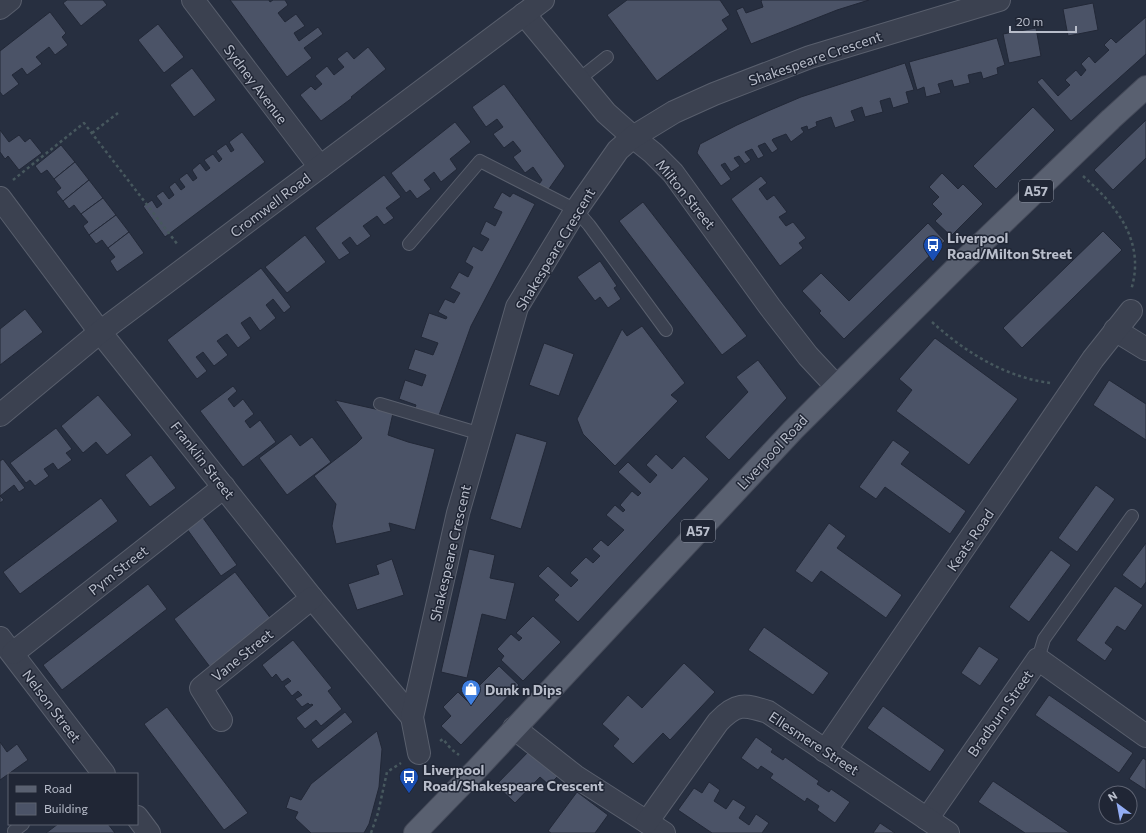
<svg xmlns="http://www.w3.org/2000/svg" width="1146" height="833" viewBox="0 0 1146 833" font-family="Commissioner,sans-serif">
	<rect width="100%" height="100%" fill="#272f40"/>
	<g fill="#4b5367" stroke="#222837">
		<path d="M67,0H103L107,5L81,26L63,3Z"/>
		<path d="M230,0H269L270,2L273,0H285L288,5L278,13L285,22L296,14L305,26L294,33L299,41L318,27L323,34L304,48L312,58L287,77Z"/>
		<path d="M627,0H720L730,15L722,20L728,29L657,81L607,15Z"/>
		<path d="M762,0H869L837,10L751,44L736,10L743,7L746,13L763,7L761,1Z"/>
		<path d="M1093,3L1098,30L1068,36L1063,9Z"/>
		<path d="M50,12L66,33L62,37L68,45L55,55L49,47L36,57L42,64L27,75L22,68L12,75L19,84L3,96L0,92V51Z"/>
		<path d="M1146,17V54L1071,121L1037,82L1042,78L1058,96L1070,85L1065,80L1076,70L1081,76L1086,70L1081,64L1089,56L1095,63L1109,50L1104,45L1111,38L1116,43Z"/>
		<path d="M158,24L184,57L164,73L138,40Z"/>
		<path d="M1036,28L1041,56L1009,63L1003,34Z"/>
		<path d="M997,38L1005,65L997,68L998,74L983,79L981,72L968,75L970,83L954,87L952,80L938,84L941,93L926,97L924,87L917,90L909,62Z"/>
		<path d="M368,47L386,69L351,97L352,98L321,121L300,95L311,86L315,90L322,84L315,76L327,66L334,75L344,67L337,59L347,51L354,59Z"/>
		<path d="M905,63L914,90L906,92L909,103L893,108L890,98L880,101L883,112L865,117L862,107L851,111L855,121L835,128L831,117L816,122L817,126L808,130L807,126L801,128L804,132L791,142L786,134L773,139L772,140L778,149L772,153L765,143L758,146L764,156L758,159L752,149L745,152L751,160L745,164L739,156L734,158L740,166L731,172L725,163L721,165L731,179L721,186L697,153L700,144L737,125L768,111L801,97Z"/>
		<path d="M192,68L216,100L194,117L170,85Z"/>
		<path d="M504,84L565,166L546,193L537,187L542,180L533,167L525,173L513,157L521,151L513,141L504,148L493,134L503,127L497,119L486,127L472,107Z"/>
		<path d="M1033,107L1055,130L996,189L973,166Z"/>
		<path d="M1146,120V158L1113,190L1094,170Z"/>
		<path d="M455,122L471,142L450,159L457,169L441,182L434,172L424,180L431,189L417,199L410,190L406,193L391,173Z"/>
		<path d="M0,130L9,142L19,135L25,142L30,138L42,153L19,170L8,156L5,159L0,152Z"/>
		<path d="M242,132L265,162L165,237L143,206L152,200L157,208L162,204L156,196L163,191L169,199L174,195L169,187L175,182L181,190L185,187L179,179L187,173L193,181L197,178L192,170L200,163L206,171L210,168L204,160L213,154L219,162L222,159L216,151L226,144L231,152L234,150L229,142Z"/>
		<path d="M61,145L75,162L54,179L47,170L41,174L35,166Z"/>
		<path d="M75,162L89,180L63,201L56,192L61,188L54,179Z"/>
		<path d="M942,173L958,189L963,184L983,204L951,236L935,221L942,214L932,204L939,197L929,187Z"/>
		<path d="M384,175L401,197L386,208L394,218L384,225L377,216L363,226L371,236L357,246L350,237L342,243L350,253L339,260L315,228Z"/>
		<path d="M761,176L767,183L759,189L767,200L774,195L787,212L779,217L786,226L793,222L806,238L799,243L803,248L780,266L731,199Z"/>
		<path d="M89,180L103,198L81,214L74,205L69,209L63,201Z"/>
		<path d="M502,192L510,197L513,193L535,204L471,326L437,421L413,413L416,405L399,399L405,380L422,386L426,375L408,369L415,349L433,355L438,343L421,337L429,313L446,319L447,317L438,312L445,299L454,303L460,293L450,288L459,272L468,277L473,267L465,262L473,246L482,251L489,239L480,234L486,221L495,226L502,212L493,208Z"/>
		<path d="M103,198L116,215L89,235L83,226L88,222L81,214Z"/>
		<path d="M643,202L747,336L722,355L619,221Z"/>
		<path d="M116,215L129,232L108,248L102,240L96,244L89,235Z"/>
		<path d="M928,223L945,241L844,339L819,313L821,311L802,291L821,273L849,301Z"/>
		<path d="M1103,231L1122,250L1022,348L1003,328Z"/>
		<path d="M129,232L144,253L117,272L110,261L115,257L108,248Z"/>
		<path d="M305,235L326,262L287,293L265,267Z"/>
		<path d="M600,261L617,286L614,288L621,299L608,308L600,297L595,301L577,277Z"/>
		<path d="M261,268L291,307L284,313L273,299L266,305L276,318L260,331L250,317L241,323L251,338L238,348L227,334L217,341L228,355L214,366L203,352L196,357L207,371L197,379L167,340Z"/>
		<path d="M25,309L43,332L0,365V329Z"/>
		<path d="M642,326L685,383L671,395L678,401L615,466L583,434L577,419L622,329L627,336Z"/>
		<path d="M935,338L1018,399L969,465L896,411L912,390L899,379Z"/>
		<path d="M544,343L574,354L559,396L529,385Z"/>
		<path d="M758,360L787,398L729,460L705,437L748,392L736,377Z"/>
		<path d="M1109,380L1146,404V440L1093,405Z"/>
		<path d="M233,386L237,391L228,399L234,407L243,399L254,414L245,421L250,428L260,420L276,442L243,467L200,411Z"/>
		<path d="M98,395L132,435L107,455L96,442L83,453L61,426Z"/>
		<path d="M335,400L393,413L388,435L408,442L435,449L415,530L389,523L391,531L336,544L332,526L336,504L314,476L357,443L362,438Z"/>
		<path d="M56,428L72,449L66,453L72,460L58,470L53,463L44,469L49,476L35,486L30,480L26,483L10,463Z"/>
		<path d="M516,433L547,442L521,529L490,519Z"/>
		<path d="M291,434L300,446L312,437L331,462L287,495L259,458Z"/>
		<path d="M893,440L910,452L901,464L966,511L950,534L885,487L876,499L859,487Z"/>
		<path d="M656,454L672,469L684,456L709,479L578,622L554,600L559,595L538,576L548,566L571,587L578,580L570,573L586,557L593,563L600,556L592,549L601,540L608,546L624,530L606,515L615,505L623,512L625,510L620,505L632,491L638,496L641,493L618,472L628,462L650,483L657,475L646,465Z"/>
		<path d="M151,455L176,488L150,507L125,475Z"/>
		<path d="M3,459L25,488L19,492L14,485L0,496L4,500L0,503V461Z"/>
		<path d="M1096,485L1115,499L1077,552L1058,538Z"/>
		<path d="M101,498L118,521L20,594L3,572Z"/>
		<path d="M203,518L237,565L221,576L187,529Z"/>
		<path d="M829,523L846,536L837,548L902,595L886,618L821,571L812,583L795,571Z"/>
		<path d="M1146,543V582L1141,589L1122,575Z"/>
		<path d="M469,549L495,555L490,578L515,583L506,620L482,614L467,678L441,672Z"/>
		<path d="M1051,550L1071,565L1029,622L1009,607Z"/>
		<path d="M392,559L404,595L357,610L348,584L379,574L376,565Z"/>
		<path d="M235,572L272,620L210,667L174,619Z"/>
		<path d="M148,584L167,609L62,690L43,665Z"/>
		<path d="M1115,586L1143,605L1125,631L1117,626L1105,643L1113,649L1105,661L1076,640Z"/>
		<path d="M533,616L561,642L523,681L501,660L504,656L497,649L511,634L519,641L522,638L516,633Z"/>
		<path d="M764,627L829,673L813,695L748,650Z"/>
		<path d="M293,640L332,688L328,691L342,709L321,726L316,720L305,729L296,718L313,705L312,704L310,705L308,703L302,707L295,699L302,695L298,691L292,696L284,686L291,681L288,678L282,682L276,674L272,678L262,665Z"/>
		<path d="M979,646L999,659L980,686L961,673Z"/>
		<path d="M684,663L715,692L670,740L663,733L633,764L613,746L619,739L602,724L628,695L642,708Z"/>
		<path d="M499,666L519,685L461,745L441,726L451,716L443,707L458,692L471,705L475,701L463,690L474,680L480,685Z"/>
		<path d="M1049,695L1133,753L1119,773L1035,715Z"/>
		<path d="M883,706L945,750L930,772L867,728Z"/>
		<path d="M167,707L248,813L224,830L144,724Z"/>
		<path d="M345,712L353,722L318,749L311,740Z"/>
		<path d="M377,731L382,749L379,787L369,824L364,833H311L295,818L298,812L286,808L290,796L301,800L311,784Z"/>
		<path d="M756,737L773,749L771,752L783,760L785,757L819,781L817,784L829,792L831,789L850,802L835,823L817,810L819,806L807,798L805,802L770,778L773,774L761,766L758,770L741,758Z"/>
		<path d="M0,742L7,752L17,744L28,760L0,780Z"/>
		<path d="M531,749L559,775L549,785L540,777L515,803L496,785Z"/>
		<path d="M1143,758L1146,760V790L1129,779Z"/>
		<path d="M993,781L1070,833H1025L978,802Z"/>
		<path d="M709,782L720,790L714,801L726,809L733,799L746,807L739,818L749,825L756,814L769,823L762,833H712L678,810L694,788L702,793Z"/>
		<path d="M577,792L608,815L595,833H551L548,831Z"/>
		<path d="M880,823L895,833H873Z"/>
		<path d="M58,824H108L115,833H46Z"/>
	</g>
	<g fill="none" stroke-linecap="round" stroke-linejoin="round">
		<g stroke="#595f6d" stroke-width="14">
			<g id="lane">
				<path d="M578,80L607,57"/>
				<path d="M409,244L480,161L576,210L589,225L666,330"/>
				<path d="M380,404L481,434"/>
				<path d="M1038,659L1044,639L1132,516"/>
				<path d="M14,831L23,824"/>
			</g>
		</g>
		<g stroke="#595f6d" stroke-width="24">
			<g id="street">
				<path d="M193,0L320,167"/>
				<path d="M0,8L10,0"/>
				<path d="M524,14L606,113L633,137L653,153L673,173L770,307L808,356L836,386"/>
				<path d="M0,198L100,332L312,598L412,717"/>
				<path d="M1115,330L1146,349"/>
				<path d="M0,415L100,332L543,0"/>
				<path d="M0,638L104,774"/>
				<path d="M13,653L224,487"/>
				<path d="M221,720L201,688L312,598"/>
				<path d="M514,728L575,776L664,833"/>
				<path d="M825,751L1093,359L1131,311"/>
				<path d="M419,753L412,717L458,513L517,307L576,210L618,150L633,137L674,112L714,94L810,57L999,0"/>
				<path d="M137,817L149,833"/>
				<path d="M927,819L1038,659L1146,736"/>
				<path d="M647,822L718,722C736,703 744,704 768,712L948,833"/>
			</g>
		</g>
		<g stroke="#454a59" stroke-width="24">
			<path id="primary" d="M415,833L476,770L793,430L960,264L1111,119L1146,87"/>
		</g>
		<g stroke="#47585e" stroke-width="2.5" stroke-dasharray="3 3" stroke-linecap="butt">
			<path d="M92,133L118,113"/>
			<path d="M1083,176C1117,206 1146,242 1131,290"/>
			<path d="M13,180L84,123L178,245"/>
			<path d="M932,322C965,352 1005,377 1050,383"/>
			<path d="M440,741L443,739L451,749L459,755"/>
			<path d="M371,833L378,813L387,772L401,763"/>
		</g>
		<use href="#lane" stroke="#3b4150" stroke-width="12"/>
		<use href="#street" stroke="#3b4150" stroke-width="22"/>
		<use href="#primary" stroke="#596070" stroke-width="22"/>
	</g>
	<defs>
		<g id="bus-pin" transform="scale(1)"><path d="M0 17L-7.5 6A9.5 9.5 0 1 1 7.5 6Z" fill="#1a4fb4" stroke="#202635"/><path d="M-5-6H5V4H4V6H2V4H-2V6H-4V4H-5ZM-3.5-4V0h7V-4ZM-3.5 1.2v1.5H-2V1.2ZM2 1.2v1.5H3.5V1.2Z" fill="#fff"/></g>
		<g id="shop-pin" transform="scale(1)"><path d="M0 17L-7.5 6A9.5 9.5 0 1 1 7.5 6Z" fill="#3f7fe0" stroke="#202635"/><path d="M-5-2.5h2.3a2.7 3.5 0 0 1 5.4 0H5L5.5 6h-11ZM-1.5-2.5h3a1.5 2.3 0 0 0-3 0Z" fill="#fff"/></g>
	</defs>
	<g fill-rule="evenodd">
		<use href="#bus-pin" x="933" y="245"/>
		<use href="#shop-pin" x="471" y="689"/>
		<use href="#bus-pin" x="409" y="777"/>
	</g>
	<g text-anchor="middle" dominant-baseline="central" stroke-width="3" stroke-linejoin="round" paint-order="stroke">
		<g fill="#202635" stroke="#8a909d" stroke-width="1">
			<rect x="1019" y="180" width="34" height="22" rx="3"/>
			<rect x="681" y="520" width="34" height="22" rx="3"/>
		</g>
		<g font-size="13" font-weight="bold" fill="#b8bdca">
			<text x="1036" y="191">A57</text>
			<text x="698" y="531">A57</text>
		</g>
		<g font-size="14" fill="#b8bdca" stroke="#202635">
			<text transform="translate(815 58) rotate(-19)">Shakespeare Crescent</text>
			<text transform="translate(256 84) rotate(53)">Sydney Avenue</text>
			<text transform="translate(686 194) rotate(51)">Milton Street</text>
			<text transform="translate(270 205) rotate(-37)">Cromwell Road</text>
			<text transform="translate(555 249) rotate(-59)">Shakespeare Crescent</text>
			<text transform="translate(772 452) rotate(-47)">Liverpool Road</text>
			<text transform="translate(203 460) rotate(52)">Franklin Street</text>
			<text transform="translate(970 540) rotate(-56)">Keats Road</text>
			<text transform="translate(450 553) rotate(-77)">Shakespeare Crescent</text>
			<text transform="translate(118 570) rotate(-38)">Pym Street</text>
			<text transform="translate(242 655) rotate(-39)">Vane Street</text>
			<text transform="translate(52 706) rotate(53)">Nelson Street</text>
			<text transform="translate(1000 713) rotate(-55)">Bradburn Street</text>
			<text transform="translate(814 743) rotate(33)">Ellesmere Street</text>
		</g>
		<g font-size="14" font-weight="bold" fill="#b8bdca" stroke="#202635" text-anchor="start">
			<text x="947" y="237">Liverpool<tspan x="947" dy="16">Road/Milton Street</tspan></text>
			<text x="485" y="689">Dunk n Dips</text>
			<text x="423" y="769">Liverpool<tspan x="423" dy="16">Road/Shakespeare Crescent</tspan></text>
		</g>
	</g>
	<rect x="8" y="773" width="130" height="52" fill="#202635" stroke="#5d6271"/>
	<rect x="16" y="786" width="20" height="6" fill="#596070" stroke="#5d6271"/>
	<text x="44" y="793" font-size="12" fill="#b8bdca">Road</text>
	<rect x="16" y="803" width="20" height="12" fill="#4b5367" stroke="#5d6271"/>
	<text x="44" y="813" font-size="12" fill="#b8bdca">Building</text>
	<g transform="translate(1118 805) rotate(328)"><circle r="19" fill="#202635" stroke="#5d6271"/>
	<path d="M0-3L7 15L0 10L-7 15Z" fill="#93adf4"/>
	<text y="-6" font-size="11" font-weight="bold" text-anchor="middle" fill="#b8bdca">N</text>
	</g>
	<path d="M1010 26v6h66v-6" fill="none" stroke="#b8bdca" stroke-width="2"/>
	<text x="1016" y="26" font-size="12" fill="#b8bdca" stroke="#202635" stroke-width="3" paint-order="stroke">20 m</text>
</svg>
